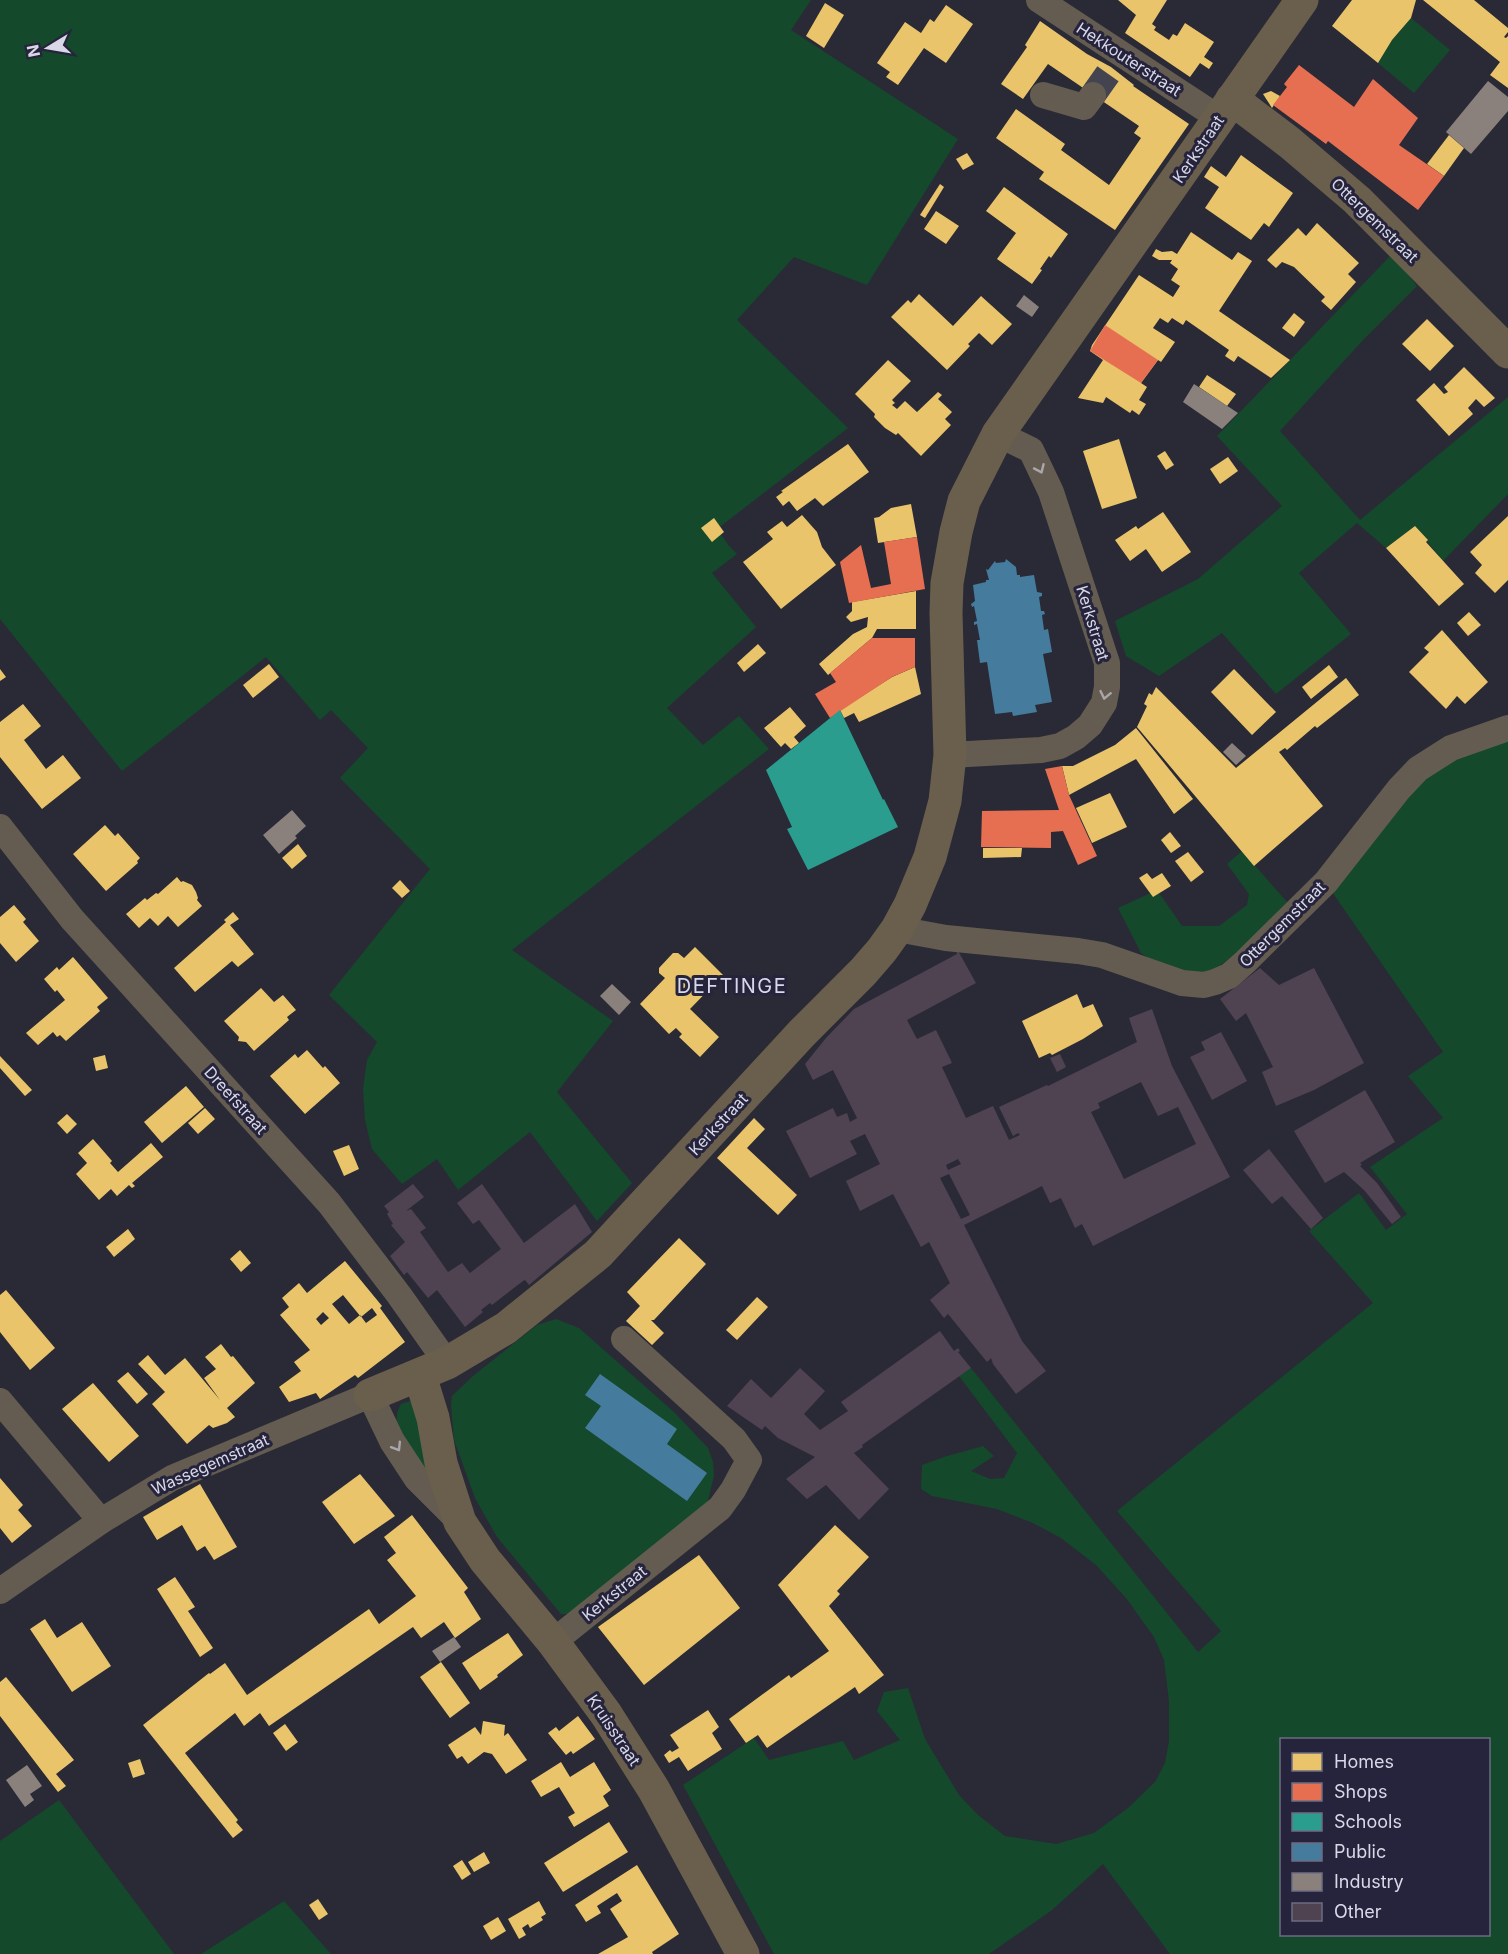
<svg xmlns="http://www.w3.org/2000/svg" width="1508" height="1954" viewBox="0 0 1508 1954" font-family="Inter,sans-serif">
	<rect width="100%" height="100%" fill="#2a2a36"/>
	<g fill="#14492c" fill-rule="evenodd">
		<path d="M0,0H811L791,30L958,139L867,285L794,257L737,320L848,428L717,529L729,546L737,554L712,573L756,627L667,708L703,745L739,716L769,749L512,950L613,1021L557,1092L632,1183L597,1221L530,1132L458,1190L437,1159L402,1184L372,1149L365,1120L363,1089L367,1060L377,1042L329,995L430,869L340,778L368,748L331,710L320,720L266,657L122,771L0,619Z"/>
		<path d="M1411,18L1450,50L1414,93L1378,63L1392,40Z"/>
		<path d="M1392,254L1417,286L1364,339L1280,431L1360,520L1508,397V494L1443,561L1415,526L1386,548L1357,523L1299,573L1351,634L1276,694L1222,633L1159,676L1126,656L1115,621L1198,579L1282,506L1217,436Z"/>
		<path d="M1508,737V1954H1170L1103,1864L1052,1910L989,1954H774L683,1785L754,1738L769,1760L843,1741L854,1760L900,1740L877,1711L884,1692L908,1688L925,1739L959,1795L978,1815L1005,1836L1056,1844L1094,1833L1128,1808L1155,1782L1165,1763L1169,1741V1701L1164,1660L1154,1637L1126,1598L1096,1565L1061,1538L1033,1523L997,1509L932,1496L921,1489L922,1465L944,1457L983,1446L994,1456L971,1471L990,1479L1004,1478L1017,1453L959,1376L971,1368L1198,1652L1221,1631L1117,1511L1373,1303L1309,1231L1359,1193L1386,1230L1407,1214L1370,1167L1443,1118L1408,1076L1443,1052L1330,889L1370,839L1432,771L1455,758ZM1282,1740H1488V1934H1282Z"/>
		<path d="M1242,851L1288,903L1260,933L1221,965L1202,974L1163,969L1141,953L1118,908L1157,890L1182,926H1219L1247,905L1249,894L1227,864Z"/>
		<path d="M556,1319L579,1328L675,1413L708,1448L713,1462L714,1476L706,1508L569,1614H561L497,1537L475,1498L454,1440L451,1405L452,1396L473,1376L537,1325Z"/>
		<path d="M410,1401L416,1403L434,1464L422,1472C411,1453 387,1426 401,1404Z"/>
		<path d="M59,1800L174,1954H0V1841Z"/>
		<path d="M284,1901L331,1954H201Z"/>
	</g>
	<g fill="#e9c46a" fill-rule="evenodd">
		<path d="M1118,0H1167L1152,24L1156,27L1154,30L1169,40L1173,34L1177,36L1185,23L1214,42L1204,57L1213,63L1209,69L1200,63L1190,77L1125,33L1136,15Z"/>
		<path d="M1352,0H1416L1411,18L1392,40L1378,63L1332,26Z"/>
		<path d="M1423,0H1474L1508,28V32L1504,37L1506,38L1508,36V88L1490,75L1500,62Z"/>
		<path d="M825,3L844,15L824,48L806,36Z"/>
		<path d="M946,5L973,24L946,63L924,48L898,85L886,77L890,72L877,63L905,22L921,33L930,19L934,22Z"/>
		<path d="M1040,21L1087,54L1111,67L1134,85L1133,86L1189,124L1115,230L1039,179L1044,172L996,138L1016,109L1065,144L1061,150L1109,185L1141,138L1134,133L1139,126L1048,64L1023,99L1001,84L1027,47L1025,45Z"/>
		<path d="M1271,91L1280,96L1272,108L1263,94Z"/>
		<path d="M1449,135L1464,148L1444,176L1427,164Z"/>
		<path d="M967,153L974,164L963,170L956,159Z"/>
		<path d="M1241,155L1293,193L1269,227L1264,223L1251,240L1205,208L1219,187L1204,177L1211,166L1226,177Z"/>
		<path d="M940,184L944,187L925,218L920,215Z"/>
		<path d="M1004,187L1068,234L1051,258L1049,256L1040,269L1042,270L1032,284L997,259L1016,233L986,211Z"/>
		<path d="M936,211L959,226L946,244L924,229Z"/>
		<path d="M1317,223L1359,263L1348,274L1356,282L1331,310L1321,301L1325,297L1294,267L1282,262L1276,268L1267,260L1298,228L1306,236Z"/>
		<path d="M1191,232L1232,260L1238,252L1252,261L1219,311L1290,360L1271,378L1238,356L1234,362L1225,356L1229,350L1186,320L1183,325L1172,318L1168,323L1160,318L1153,328L1175,342L1161,362L1158,360L1141,383L1147,387L1139,400L1146,404L1139,415L1132,410L1130,413L1106,397L1103,403L1078,398L1103,360L1090,351L1092,345L1139,275L1173,297L1180,286L1171,280L1178,269L1170,263L1172,260H1159L1152,256L1156,249L1162,252L1172,251L1177,254Z"/>
		<path d="M919,294L953,326L981,296L1012,324L992,345L979,333L968,344L970,346L947,370L891,317L908,300L911,303Z"/>
		<path d="M1294,313L1305,322L1294,337L1282,328Z"/>
		<path d="M1427,319L1454,346L1430,371L1402,344Z"/>
		<path d="M888,360L911,381L892,400L895,403L892,405L897,409L905,401L917,412L938,392L942,395L938,399L952,412L945,419L951,425L921,456L898,433L896,435L885,428L874,417L875,414L855,394Z"/>
		<path d="M1464,367L1495,398L1484,407L1476,399L1468,408L1473,414L1449,436L1416,400L1434,383L1444,394L1448,392L1444,387Z"/>
		<path d="M1207,375L1236,394L1227,406L1199,387Z"/>
		<path d="M1119,439L1137,498L1102,509L1083,451Z"/>
		<path d="M848,444L869,472L823,506L815,498L797,511L789,501L783,506L776,497L783,492L781,491Z"/>
		<path d="M1165,451L1174,465L1166,470L1157,456Z"/>
		<path d="M1228,457L1238,471L1220,484L1210,469Z"/>
		<path d="M911,504L917,537L878,543L874,518L879,517L891,508Z"/>
		<path d="M1163,512L1191,552L1162,572L1146,549L1130,561L1115,540L1136,526L1138,529Z"/>
		<path d="M802,515L817,532L822,547L836,565L781,609L743,562L773,539L767,532L782,521L787,527Z"/>
		<path d="M1508,516V580L1495,593L1475,573L1482,565L1470,552Z"/>
		<path d="M714,518L724,532L712,542L701,528Z"/>
		<path d="M1415,526L1428,540L1426,542L1464,584L1439,606L1386,548Z"/>
		<path d="M916,591V629H877L872,638L828,675L819,664L853,634L867,627L868,617L851,622L846,617L852,611V602Z"/>
		<path d="M1469,612L1481,625L1468,636L1457,623Z"/>
		<path d="M1442,630L1488,682L1465,704L1457,696L1446,709L1409,672L1429,652L1424,648Z"/>
		<path d="M758,644L766,653L744,672L737,663Z"/>
		<path d="M269,664L279,677L253,698L243,685Z"/>
		<path d="M1329,665L1338,677L1311,699L1302,687Z"/>
		<path d="M915,667L921,694L859,722L854,713L844,718L840,710L892,677Z"/>
		<path d="M0,669L6,677L0,681Z"/>
		<path d="M1234,669L1276,712L1252,735L1211,692Z"/>
		<path d="M1346,678L1359,695L1317,728L1315,726L1287,750L1285,748L1279,752L1323,806L1254,866L1137,727L1147,706L1144,704L1149,693L1152,695L1156,687L1236,768Z"/>
		<path d="M23,704L41,726L24,740L46,769L63,755L81,778L42,809L0,757V722Z"/>
		<path d="M790,707L806,726L794,737L799,743L791,749L785,743L781,747L764,728Z"/>
		<path d="M1136,728L1193,799L1174,814L1136,759L1069,795L1062,766H1073L1115,745Z"/>
		<path d="M1110,793L1127,827L1092,843L1076,808Z"/>
		<path d="M105,825L115,836L118,833L140,858L137,861L138,863L106,891L73,854Z"/>
		<path d="M1170,832L1181,846L1171,853L1161,840Z"/>
		<path d="M298,844L307,856L292,869L282,858Z"/>
		<path d="M983,848H1022L1021,857L983,858Z"/>
		<path d="M1188,852L1204,872L1191,882L1175,861Z"/>
		<path d="M1147,873L1152,879L1162,873L1171,886L1153,897L1139,878Z"/>
		<path d="M177,877L181,882L183,881L192,885L196,892L198,898L197,900L202,906L178,927L168,916L158,926L150,918L139,928L126,914L145,898L147,900L156,893L158,894Z"/>
		<path d="M400,880L410,891L402,898L392,888Z"/>
		<path d="M14,905L26,919L23,922L39,941L16,962L0,943V917Z"/>
		<path d="M233,912L239,919L230,925L254,954L238,967L232,961L195,992L174,968L226,922L224,920Z"/>
		<path d="M695,947L723,975L690,1009L719,1037L700,1057L679,1037L682,1034L676,1028L669,1034L640,1004L665,978L659,973V968L673,953H678L684,958Z"/>
		<path d="M73,957L108,998L97,1007L100,1011L66,1041L60,1035L57,1037L53,1032L38,1045L26,1033L65,1000L57,990L55,992L44,979L57,967L59,970Z"/>
		<path d="M261,988L274,1002L283,995L296,1010L287,1017L289,1020L254,1051L246,1042L238,1041L239,1037L224,1021Z"/>
		<path d="M1077,994L1083,1008L1093,1004L1103,1026L1083,1039L1052,1055L1050,1053L1039,1058L1022,1021Z"/>
		<path d="M307,1050L323,1068L325,1066L340,1083L305,1114L270,1076L295,1054L298,1058Z"/>
		<path d="M105,1055L108,1068L96,1071L93,1058Z"/>
		<path d="M0,1056L32,1090L25,1096L0,1068Z"/>
		<path d="M186,1086L204,1107L162,1143L144,1122Z"/>
		<path d="M205,1108L215,1119L198,1134L188,1123Z"/>
		<path d="M67,1114L77,1124L67,1134L57,1123Z"/>
		<path d="M754,1118L765,1129L747,1148L797,1195L778,1215L717,1158Z"/>
		<path d="M93,1139L112,1161L110,1163L118,1172L151,1143L163,1157L132,1183L135,1186L132,1188L129,1185L117,1196L111,1189L99,1200L76,1174L87,1163L78,1153Z"/>
		<path d="M349,1145L359,1169L344,1176L333,1151Z"/>
		<path d="M128,1229L135,1239L114,1257L106,1247Z"/>
		<path d="M679,1238L706,1264L654,1320H651L664,1333L652,1345L626,1321L640,1306L627,1292Z"/>
		<path d="M240,1250L251,1263L241,1272L230,1259Z"/>
		<path d="M345,1261L382,1306L380,1308L405,1342L358,1378L355,1375L320,1399L316,1393L289,1402L279,1387L301,1371L294,1362L310,1350L280,1315L289,1307L282,1298L299,1283L307,1293ZM343,1295L361,1317L372,1308L377,1315L366,1323L360,1315L349,1324L332,1304ZM323,1312L329,1318L321,1325L316,1319Z"/>
		<path d="M6,1290L55,1348L30,1370L0,1332V1295Z"/>
		<path d="M757,1297L768,1307L737,1340L726,1330Z"/>
		<path d="M221,1344L231,1357L233,1356L255,1383L227,1408L235,1417L227,1423L213,1428L209,1425L187,1444L152,1404L165,1392L138,1364L148,1355L165,1375L185,1358L220,1400L204,1378L216,1369L205,1357Z"/>
		<path d="M128,1372L148,1394L137,1404L117,1381Z"/>
		<path d="M93,1383L139,1436L109,1462L62,1409Z"/>
		<path d="M360,1474L395,1516L354,1544L322,1502Z"/>
		<path d="M0,1478L23,1505L18,1510L32,1526L12,1543L0,1528Z"/>
		<path d="M200,1484L237,1547L214,1560L205,1546L197,1551L182,1525L157,1540L143,1517Z"/>
		<path d="M412,1515L468,1588L464,1592L481,1619L455,1638L444,1622L421,1638L413,1627L269,1726L260,1713L244,1726L235,1713L185,1753L238,1820L236,1822L243,1830L233,1838L143,1725L209,1673L210,1674L225,1663L247,1695L369,1609L379,1624L416,1596L387,1560L396,1553L384,1537Z"/>
		<path d="M835,1525L869,1557L837,1591L840,1594L829,1606L884,1675L859,1694L855,1687L767,1748L758,1735L746,1743L729,1719L789,1675L791,1678L829,1651L778,1585Z"/>
		<path d="M699,1555L740,1608L644,1685L598,1627Z"/>
		<path d="M175,1577L195,1607L188,1611L213,1648L200,1657L157,1589Z"/>
		<path d="M45,1619L57,1638L82,1622L111,1666L72,1692L30,1629Z"/>
		<path d="M508,1633L523,1655L497,1675L498,1677L480,1690L462,1663Z"/>
		<path d="M441,1662L470,1703L450,1718L420,1677Z"/>
		<path d="M6,1677L74,1760L56,1774L66,1786L58,1792L0,1716V1682Z"/>
		<path d="M708,1710L719,1727L712,1733L722,1749L688,1771L679,1757L669,1763L664,1755L670,1750L672,1752L679,1748L670,1735Z"/>
		<path d="M578,1716L595,1739L573,1754L571,1751L566,1755L548,1733L556,1727L559,1731Z"/>
		<path d="M483,1721L505,1725L504,1736L508,1733L527,1760L506,1774L492,1754L484,1752L468,1764L462,1756L457,1759L448,1745L475,1727L481,1735Z"/>
		<path d="M285,1724L298,1742L286,1751L273,1733Z"/>
		<path d="M140,1759L145,1774L133,1778L128,1763Z"/>
		<path d="M561,1762L570,1777L594,1762L611,1790L603,1796L609,1806L574,1827L568,1817L575,1813L559,1787L541,1797L531,1781Z"/>
		<path d="M609,1822L628,1852L563,1892L544,1863Z"/>
		<path d="M484,1852L490,1863L474,1872L468,1862Z"/>
		<path d="M462,1860L471,1874L462,1880L453,1866Z"/>
		<path d="M637,1865L679,1934L652,1952L653,1954H598L628,1937L610,1909L622,1901L617,1893L597,1906L601,1913L586,1922L575,1905Z"/>
		<path d="M318,1899L328,1914L319,1920L309,1905Z"/>
		<path d="M539,1901L546,1914L541,1917L543,1920L530,1928L528,1924L522,1928L526,1935L519,1939L508,1919Z"/>
		<path d="M498,1917L506,1931L491,1940L483,1926Z"/>
	</g>
	<g fill="#e76f51">
		<path d="M1299,65L1354,107L1373,79L1418,118L1399,145L1444,176L1418,210L1328,141L1326,144L1273,105L1287,87L1284,84Z"/>
		<path d="M1105,325L1158,360L1141,383L1090,351Z"/>
		<path d="M917,537L925,589L849,603L840,562L861,545L871,588L891,584L884,542Z"/>
		<path d="M872,638H915V667L892,677L830,718L815,694L836,682L830,673Z"/>
		<path d="M1062,766L1069,795L1097,856L1078,865L1063,831L1051,832V848L981,847L982,811L1059,810L1045,769Z"/>
	</g>
	<path fill="#2a9d8f" d="M840,710L883,800L884,799L898,827L808,870L787,829L792,827L766,770Z"/>
	<g fill="#457b9d">
		<path d="M1006,559L1016,567L1017,575H1020V577L1034,575L1037,592L1042,593V596L1039,597L1041,611H1044L1045,614L1042,615L1044,630L1048,629L1052,652L1043,654L1052,702L1035,705L1037,712L1013,716L1012,712L995,714L987,662L980,663L977,640H980L977,624L974,625V622L977,621L974,606L972,607L971,604L975,601L973,585L986,582V580H989L986,569L988,570L995,561L996,563L1005,562Z"/>
		<path d="M600,1374L677,1429L667,1444L707,1473L687,1501L585,1428L601,1406L585,1395Z"/>
	</g>
	<g fill="#8a817c">
		<path d="M1488,81L1508,97V111L1471,154L1446,132Z"/>
		<path d="M1024,295L1039,307L1032,317L1016,306Z"/>
		<path d="M1194,384L1238,413L1222,429L1183,402Z"/>
		<path d="M1232,743L1246,756L1236,765L1223,752Z"/>
		<path d="M292,810L306,826L295,836L297,838L279,854L263,835Z"/>
		<path d="M612,984L631,1002L619,1015L600,996Z"/>
		<path d="M454,1637L461,1647L440,1662L432,1651Z"/>
		<path d="M27,1765L42,1786L30,1794L34,1800L25,1807L6,1780Z"/>
	</g>
	<g fill="#4f4251" fill-rule="evenodd">
		<path d="M957,949L976,983L907,1020L917,1039L936,1030L952,1063L942,1067L966,1118L993,1106L1009,1140L1020,1135L1018,1133L1013,1136L999,1107L1047,1085L1048,1086L1137,1042L1129,1018L1152,1009L1172,1066L1230,1177L1093,1246L1082,1224L1075,1228L1061,1198L1050,1203L1042,1186L964,1225L1022,1341L1046,1371L1016,1394L993,1364L991,1358L987,1362L948,1314L944,1318L930,1300L950,1283L929,1242L921,1247L893,1194L860,1211L846,1181L880,1164L865,1134L850,1141L857,1154L810,1178L786,1131L833,1108L837,1117L847,1113L850,1122L857,1118L833,1070L813,1080L805,1064L826,1038L854,1009L957,954ZM1141,1082L1158,1116L1178,1107L1196,1144L1124,1179L1091,1112L1100,1108L1098,1103ZM958,1159L961,1164L948,1170L946,1165ZM949,1174L970,1215L961,1219L940,1178Z"/>
		<path d="M1260,968L1279,985L1314,968L1364,1063L1314,1090L1276,1106L1262,1072L1273,1067L1246,1013L1236,1021L1220,999Z"/>
		<path d="M1221,1032L1247,1081L1212,1100L1190,1057L1205,1050L1201,1042Z"/>
		<path d="M1060,1054L1066,1067L1057,1072L1050,1058Z"/>
		<path d="M1365,1090L1395,1142L1360,1163L1362,1165L1360,1166L1377,1183L1401,1217L1392,1224L1364,1190L1344,1172L1325,1183L1294,1131Z"/>
		<path d="M1269,1149L1323,1218L1311,1229L1282,1196L1272,1204L1243,1170Z"/>
		<path d="M413,1184L424,1197L406,1211L411,1209L426,1228L420,1232L448,1272L462,1263L470,1273L501,1249L479,1220L473,1224L457,1203L482,1184L524,1243L575,1204L592,1232L529,1285L525,1280L523,1281L492,1305L490,1303L481,1310L483,1312L465,1327L437,1290L428,1298L407,1272L404,1275L390,1256L405,1242L391,1225L393,1224L387,1214L389,1212L384,1206Z"/>
		<path d="M940,1331L954,1351L958,1348L960,1351L958,1352L971,1368L862,1445L863,1447L854,1453L889,1489L859,1520L826,1485L807,1499L786,1479L815,1457L778,1438L765,1426L762,1430L727,1406L751,1379L771,1398L800,1368L825,1391L804,1414L820,1430L848,1411L841,1402Z"/>
	</g>
	<g fill="none" stroke-linecap="round" stroke-linejoin="round">
		<path stroke="#444451" stroke-width="26" stroke-dasharray="26 13" stroke-linecap="butt" d="M1093,95L1112,68"/>
		<g stroke="#645c50" stroke-width="26">
			<path d="M1039,0L1219,118"/>
			<path d="M1043,95L1084,107L1093,95"/>
			<path d="M950,755L1041,750L1060,746L1076,737L1090,725L1104,703L1107,687V663L1051,492L1031,450L998,434"/>
			<path d="M0,827L72,919L329,1203L399,1295L447,1363"/>
			<path d="M897,929L946,938L1078,951L1102,955L1182,983L1204,985L1215,982L1229,976L1245,962L1326,882L1399,789L1418,769L1451,748L1508,728"/>
			<path d="M0,1401L101,1521"/>
			<path d="M0,1591L101,1521L172,1478L370,1395L392,1441L417,1479L458,1520"/>
			<path d="M553,1642L720,1508L733,1490L749,1460L734,1439L624,1339"/>
		</g>
		<g stroke="#6a5f4c" stroke-width="33">
			<path d="M1232,99L1290,143L1357,200L1508,352"/>
			<path d="M420,1376L433,1418L441,1463L460,1522L485,1560L553,1642L606,1714L654,1790L743,1954"/>
			<path d="M370,1395L447,1363L506,1328L598,1254L802,1033L863,972L882,950L897,929L910,905L930,857L945,801L950,755L946,613L947,583L956,532L964,501L998,434L1302,0"/>
		</g>
	</g>
	<defs><path id="oneway-chevron" d="M-2-3.5L2.5 0L-2 3.5" fill="none" stroke-width="1.6" stroke-linecap="round" stroke-linejoin="round" transform="scale(1.5)"/></defs>
	<g stroke="#aaa6ab">
		<use href="#oneway-chevron" transform="translate(1040 469) rotate(66)"/>
		<use href="#oneway-chevron" transform="translate(1105 695) rotate(102)"/>
		<use href="#oneway-chevron" transform="translate(397 1447) rotate(58)"/>
	</g>
	<g text-anchor="middle" dominant-baseline="central" stroke-width="6" stroke-linejoin="round" paint-order="stroke">
		<g font-size="16" fill="#d8d8e8" stroke="#25243c">
			<text transform="translate(1129 59) rotate(33)">Hekkouterstraat</text>
			<text transform="translate(1198 149) rotate(-56)">Kerkstraat</text>
			<text transform="translate(1375 220) rotate(44)">Ottergemstraat</text>
			<text transform="translate(1093 623) rotate(73)">Kerkstraat</text>
			<text transform="translate(1282 924) rotate(-45)">Ottergemstraat</text>
			<text transform="translate(236 1100) rotate(48)">Dreefstraat</text>
			<text transform="translate(718 1124) rotate(-47)">Kerkstraat</text>
			<text transform="translate(210 1464) rotate(-24)">Wassegemstraat</text>
			<text transform="translate(614 1593) rotate(-39)">Kerkstraat</text>
			<text transform="translate(614 1730) rotate(56)">Kruisstraat</text>
		</g>
		<g font-size="20" letter-spacing="1.5" fill="#d8d8e8" stroke="#25243c">
			<text x="732" y="986">DEFTINGE</text>
		</g>
	</g>
	<rect x="1280" y="1738" width="210" height="198" fill="#25243c" stroke="#6d6c81" stroke-width="1.5"/>
	<rect x="1292" y="1753" width="30" height="18" fill="#e9c46a" stroke="#6d6c81" stroke-width="1.5"/>
	<text x="1334" y="1768" font-size="18" fill="#d8d8e8">Homes</text>
	<rect x="1292" y="1783" width="30" height="18" fill="#e76f51" stroke="#6d6c81" stroke-width="1.5"/>
	<text x="1334" y="1798" font-size="18" fill="#d8d8e8">Shops</text>
	<rect x="1292" y="1813" width="30" height="18" fill="#2a9d8f" stroke="#6d6c81" stroke-width="1.5"/>
	<text x="1334" y="1828" font-size="18" fill="#d8d8e8">Schools</text>
	<rect x="1292" y="1843" width="30" height="18" fill="#457b9d" stroke="#6d6c81" stroke-width="1.5"/>
	<text x="1334" y="1858" font-size="18" fill="#d8d8e8">Public</text>
	<rect x="1292" y="1873" width="30" height="18" fill="#8a817c" stroke="#6d6c81" stroke-width="1.5"/>
	<text x="1334" y="1888" font-size="18" fill="#d8d8e8">Industry</text>
	<rect x="1292" y="1903" width="30" height="18" fill="#4f4251" stroke="#6d6c81" stroke-width="1.5"/>
	<text x="1334" y="1918" font-size="18" fill="#d8d8e8">Other</text>
	<g transform="translate(48 48) rotate(259)" stroke="#25243c" stroke-width="4.5" paint-order="stroke">
	<path d="M0-4.5L10 22L0 15L-10 22Z" fill="#d8d8e8"/>
	<text y="-9" font-size="16" font-weight="bold" text-anchor="middle" fill="#d8d8e8">N</text>
	</g>
</svg>
